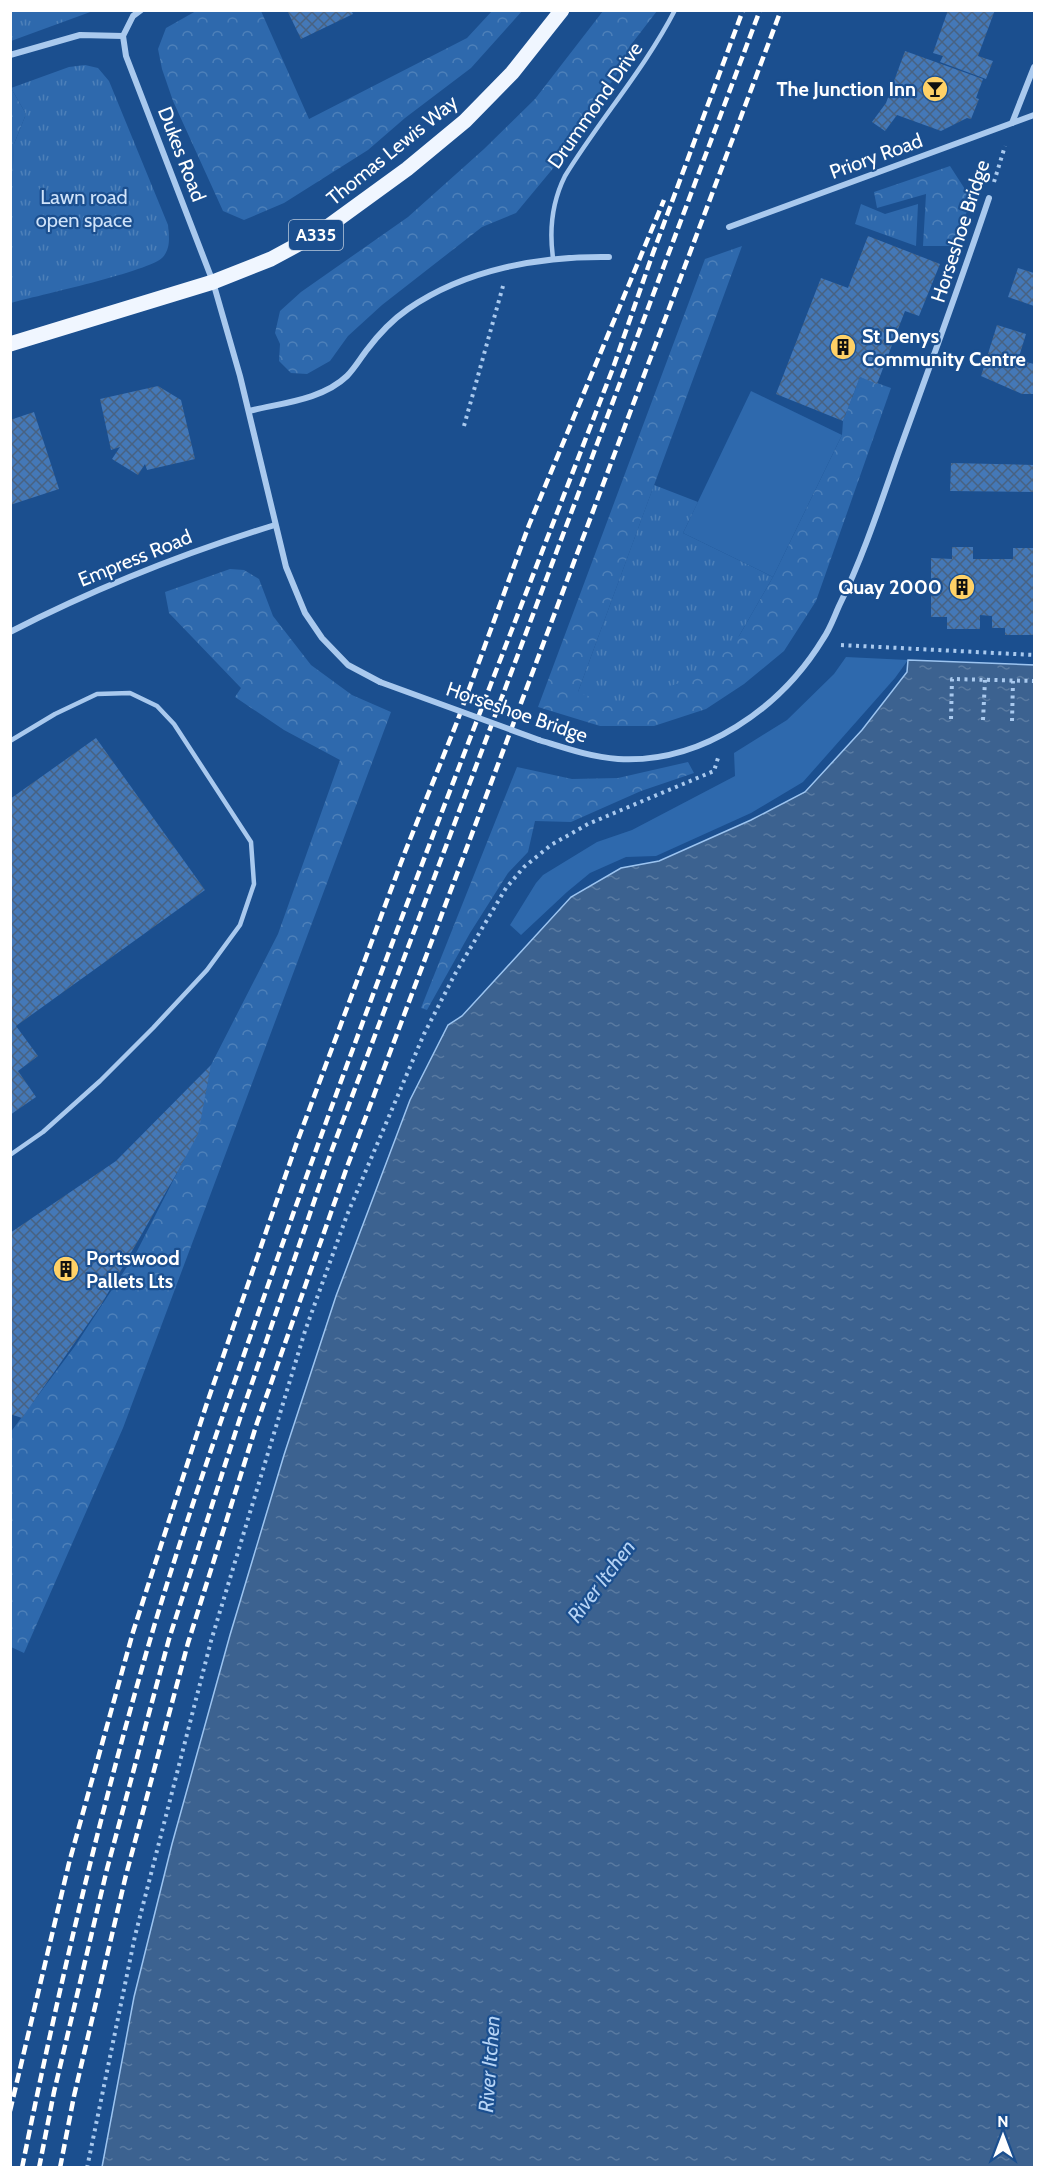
<svg xmlns="http://www.w3.org/2000/svg" width="1045" height="2178" viewBox="0 0 1045 2178" font-family="Cabin,sans-serif">
	<defs>
		<pattern id="forest-crowns" width="20" height="18" patternUnits="userSpaceOnUse" patternTransform="scale(1.5)"><rect width="20" height="18" fill="#2e69ad"/><path d="M2 6a3 3 0 1 1 6 0M12 15a3 3 0 1 1 6 0" fill="none" stroke="#4d80b9"/></pattern>
		<pattern id="park-tufts" width="24" height="20" patternUnits="userSpaceOnUse" patternTransform="scale(1.5)"><rect width="24" height="20" fill="#2e69ad"/><path d="M3 7l-1-3M5 7V3M7 7l1-3M15 17l-1-3M17 17v-4M19 17l1-3" fill="none" stroke="#4d80b9"/></pattern>
		<pattern id="water-ripples" width="26" height="14" patternUnits="userSpaceOnUse" patternTransform="scale(1.5)"><rect width="26" height="14" fill="#3c6290"/><path d="M2 4q2-2 4 0t4 0M15 11q2-2 4 0t4 0" fill="none" stroke="#597aa1"/></pattern>
		<pattern id="building-cross-hatch" width="8" height="8" patternUnits="userSpaceOnUse" patternTransform="scale(1.5)"><rect width="8" height="8" fill="#4478b7"/><path d="M0 0l8 8M0 8l8-8" fill="none" stroke="#486282"/></pattern>
	</defs>
	<rect width="100%" height="100%" fill="#1b4f8f"/>
	<g fill="#2e69ad">
		<path d="M751,391L842,435L773,577L683,533Z"/>
		<path d="M846,657L908,660L895,678L803,782L751,813L656,856L626,857L590,873L567,892L521,935L510,925L536,883L543,875L597,842L632,830L735,776L734,753L787,720L834,674Z"/>
	</g>
	<g fill="url(#forest-crowns)">
		<path d="M196,11H261L309,119L467,38L492,11H522L471,68L405,118L368,150L284,203L244,220L223,211L173,101L162,69L158,49L166,28Z"/>
		<path d="M603,11H657L630,46L616,76L575,132L555,166L516,213L482,227L423,273L382,305L348,336L330,361L307,374L291,373L279,361L280,344L275,333L280,311L301,292L408,217L484,149L535,99Z"/>
		<path d="M11,88L26,114L14,144L11,230Z"/>
		<path d="M950,166L972,200L952,246H923L926,194L877,208L874,192Z"/>
		<path d="M742,246L578,692L739,636L773,577L842,435L843,421L860,377L891,388L816,601L784,651L744,684L706,709L654,726H600L538,707L705,259Z"/>
		<path d="M230,569L244,570L259,579L273,616L311,665L352,695L391,712L123,1428L24,1653L11,1647L10,1433L75,1346L136,1253L197,1134L211,1065L278,934L340,760L284,730L235,697L241,688L169,613L165,592Z"/>
		<path d="M688,762L694,773L641,791L571,822L535,821L528,852L508,873L470,933L427,1010L421,1008L517,767L572,779L618,778Z"/>
	</g>
	<g fill="url(#park-tufts)">
		<path d="M11,10H93V11L11,41Z"/>
		<path d="M85,65L98,68L109,81L168,225C169,236 171,248 163,257C152,271 35,296 11,303L10,230L14,144L26,114L11,88L69,67Z"/>
		<path d="M861,204L885,214L918,204L916,246L855,224Z"/>
		<path d="M654,485L698,502L683,533L773,577L739,636L688,680L612,706L578,692Z"/>
	</g>
	<path fill="url(#water-ripples)" stroke="#9cc4f0" stroke-width="1.5" d="M908,660L1034,665V2167H102L134,1997L172,1844L230,1635L284,1455L336,1296L410,1100L448,1025L462,1016L571,897L621,868L659,861L751,820L805,792L862,730L907,672Z"/>
	<g fill="url(#building-cross-hatch)">
		<path d="M287,10H351L353,14L301,39Z"/>
		<path d="M948,10H995L978,56L993,61L986,79L940,62L943,56L933,53Z"/>
		<path d="M905,51L983,79L976,98L979,99L971,119L967,118L941,131L897,115L885,131L872,122L886,103Z"/>
		<path d="M868,236L940,264L919,316L905,311L877,384L860,377L843,421L776,394L821,278L848,288Z"/>
		<path d="M1018,268L1034,273V306L1008,297Z"/>
		<path d="M997,325L1026,334L1018,360L1034,364V394H1022L981,376Z"/>
		<path d="M158,386L181,400L195,459L147,470L145,464L138,475L112,459L120,447L111,450L100,399Z"/>
		<path d="M34,412L59,489L10,505V420Z"/>
		<path d="M951,463L1034,465V492L950,491Z"/>
		<path d="M952,547H973V559H1013V548H1033L1034,635H1005V628H992V616L980,615V629H947V617H931V558L952,559Z"/>
		<path d="M96,738L205,890L16,1026L38,1056L18,1071L36,1097L10,1115V799Z"/>
		<path d="M211,1065L198,1134L178,1171L101,1305L22,1418L10,1414V1233L116,1161Z"/>
	</g>
	<g fill="none" stroke-linecap="round" stroke-linejoin="round">
		<g stroke="#a9c9ee" stroke-width="4" stroke-dasharray="3 4.5" stroke-linecap="butt">
			<path d="M994,182L1005,146"/>
			<path d="M464,426L503,286"/>
			<path d="M841,645L1034,655"/>
			<path d="M951,719L952,679L1034,681"/>
			<path d="M983,720L985,680"/>
			<path d="M1012,721L1013,681"/>
			<path d="M87,2168L135,1936L211,1641L305,1331L347,1215L424,1034L455,974L506,888L524,867L551,845L588,824L714,771L718,758"/>
		</g>
		<g stroke="#a9c9ee" stroke-width="4.5">
			<path d="M553,258C549,229 552,202 565,176C600,119 644,70 675,10"/>
			<path d="M10,741L55,714L97,694L130,693L157,706L174,724L251,842L254,884L240,925L207,970L153,1028L100,1081L43,1132L10,1155"/>
		</g>
		<g stroke="#a9c9ee" stroke-width="6">
			<path d="M123,36L126,56L213,282L240,376L286,567L305,613L322,638L348,665L380,682"/>
			<path d="M10,55L80,35L123,36L133,16L141,10"/>
			<path d="M1012,123L1034,67"/>
			<path d="M729,227L1034,115"/>
			<path d="M249,411C281,403 322,400 347,376C354,369 360,359 366,351C378,335 392,320 408,309C466,269 540,256 609,257"/>
			<path d="M10,632C96,588 184,553 275,525"/>
			<path d="M539,740C565,748 590,757 618,759C702,764 781,708 823,639C830,629 834,617 839,606C863,557 880,505 898,454C929,369 960,284 989,198"/>
		</g>
		<path stroke="#f0f6ff" stroke-width="15" d="M10,344L213,282L271,259L319,233L407,169L465,121L512,73L562,10"/>
		<g stroke="#fff" stroke-width="4.5" stroke-dasharray="10 4.5" stroke-linecap="butt">
			<path d="M10,2111L69,1863L133,1632L206,1406L296,1145L405,852L457,722L529,525L664,200"/>
			<path d="M22,2168C58,1990 100,1813 150,1640C182,1531 221,1421 258,1314C368,996 492,682 613,368L653,253L743,10"/>
			<path d="M39,2168L54,2092L107,1869L169,1639L241,1415L330,1155L760,10"/>
			<path d="M60,2168L74,2096L126,1875L188,1643L257,1423L347,1167L781,10"/>
		</g>
		<path stroke="#a9c9ee" stroke-width="6" d="M380,682L539,740"/>
	</g>
	<defs>
		<g id="bar-disc" transform="scale(1.35)"><circle r="9.5" fill="#ffd166" stroke="#1b4f8f"/><path d="M-6-5H6L.8 .8V4.5H3.5V6h-7V4.5H-.8V.8Z" fill="#111"/></g>
		<g id="building-disc" transform="scale(1.35)"><circle r="9.5" fill="#ffd166" stroke="#1b4f8f"/><path d="M-4-6H4V6H1V3H-1V6H-4ZM-2.5-4.3h1.7v1.8h-1.7ZM.8-4.3h1.7v1.8H.8ZM-2.5-1h1.7V.8h-1.7ZM.8-1h1.7V.8H.8Z" fill="#111"/></g>
	</defs>
	<g fill-rule="evenodd">
		<use href="#bar-disc" x="935" y="89"/>
		<use href="#building-disc" x="843" y="347"/>
		<use href="#building-disc" x="962" y="587"/>
		<use href="#building-disc" x="66" y="1269"/>
	</g>
	<g text-anchor="middle" dominant-baseline="central" stroke-width="4.5" stroke-linejoin="round" paint-order="stroke">
		<rect fill="#1b4f8f" stroke="#bbcadd" stroke-width="1.5" x="289" y="220" width="54" height="30" rx="4.5"/>
		<g font-size="18" font-weight="bold" fill="#fff">
			<text x="316" y="235">A335</text>
		</g>
		<g font-size="20" font-weight="bold" fill="#fff" stroke="#1b4f8f" text-anchor="end">
			<text x="916" y="89">The Junction Inn</text>
			<text x="862" y="336" text-anchor="start">St Denys<tspan x="862" dy="23">Community Centre</tspan></text>
			<text x="942" y="587">Quay 2000</text>
			<text x="86" y="1258" text-anchor="start">Portswood<tspan x="86" dy="23">Pallets Lts</tspan></text>
		</g>
		<g font-size="20" fill="#fff" stroke="#1b4f8f">
			<text transform="translate(595 105) rotate(-55)">Drummond Drive</text>
			<text transform="translate(392 150) rotate(-39)">Thomas Lewis Way</text>
			<text transform="translate(182 154) rotate(69)">Dukes Road</text>
			<text transform="translate(876 156) rotate(-20)">Priory Road</text>
			<text transform="translate(960 231) rotate(-72)">Horseshoe Bridge</text>
			<text transform="translate(135 558) rotate(-22)">Empress Road</text>
			<text transform="translate(517 712) rotate(19)">Horseshoe Bridge</text>
		</g>
		<g font-size="20" fill="#cfe3fa" stroke="#1b4f8f">
			<text x="84" y="197">Lawn road<tspan x="84" dy="23">open space</tspan></text>
		</g>
		<g font-size="21" font-style="italic" fill="#b5d3f5" stroke="#1b4f8f">
			<text transform="translate(601 1581) rotate(-53)">River Itchen</text>
			<text transform="translate(489 2064) rotate(-86)">River Itchen</text>
		</g>
	</g>
	<rect width="1045" height="2178" fill="none" stroke="#ffffff" stroke-width="24"/>
	<g transform="translate(1003 2136)" stroke="#1b4f8f" stroke-width="4.5" paint-order="stroke">
	<path d="M0-4.5L10 22L0 15L-10 22Z" fill="#ffffff"/>
	<text y="-9" font-size="16" font-weight="bold" text-anchor="middle" fill="#ffffff">N</text>
	</g>
</svg>
